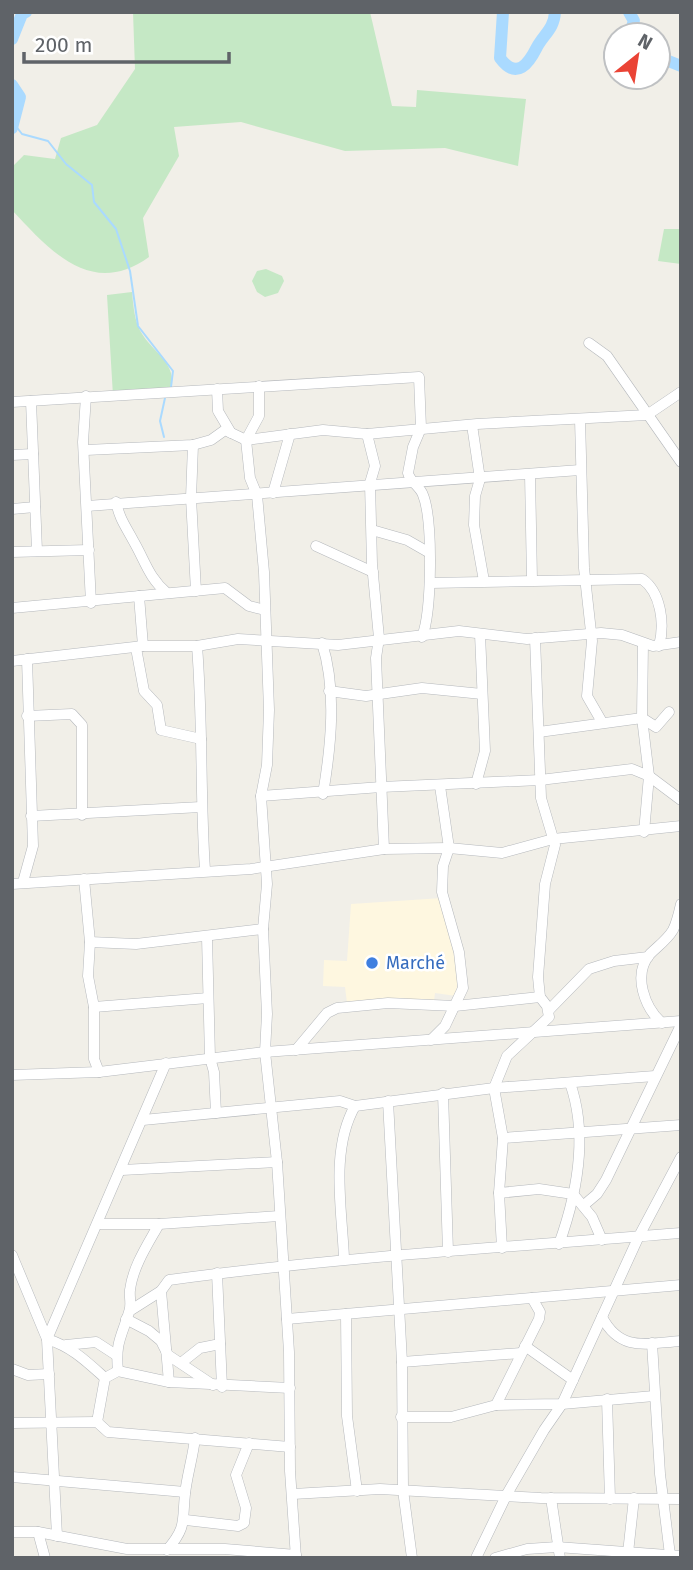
<svg xmlns="http://www.w3.org/2000/svg" width="693" height="1570" viewBox="0 0 693 1570" font-family="'Fira Sans',sans-serif">
	<rect width="100%" height="100%" fill="#f1efe8"/>
	<path fill="#fef7e0" d="M442,898L458,975L456,996L435,993L434,1001L347,1003L345,987L323,986L324,960L347,961L351,904Z"/>
	<g fill="#c5e8c5">
		<path d="M133,12H370L392,106L416,107L417,90L526,99L518,166L445,148L345,151L241,122L174,127L179,156L143,218L149,257C92,298 51,252 12,210V167L24,155L55,159L61,138L97,125L135,69Z"/>
		<path d="M664,229H681V264L658,261Z"/>
		<path d="M266,269L282,276L284,281L278,293L265,297L257,292L252,281L257,271Z"/>
		<path d="M132,292C133,302 134,316 138,326C148,352 182,362 169,393L113,396L107,295Z"/>
	</g>
	<g fill="none" stroke-linecap="round" stroke-linejoin="round">
		<g stroke="#aadaff" stroke-width="2">
			<path d="M631,14L633,12"/>
			<path d="M15,125L22,134L48,141L66,164L92,185L94,202L116,229L130,271L138,326L173,371L171,387"/>
			<path d="M164,437L160,421L165,398"/>
		</g>
		<g stroke="#aadaff" stroke-width="12">
			<path d="M503,12L500,58C517,81 529,63 537,47C544,34 554,29 555,12"/>
			<path d="M629,35L634,21L629,12"/>
			<path d="M12,39L22,14L26,12"/>
			<path d="M658,60H666L681,66"/>
			<path d="M12,85L20,97L12,128"/>
		</g>
		<g stroke="#b5b8bc" stroke-width="11">
			<g id="minor">
				<path d="M589,343L607,356L681,462"/>
				<path d="M259,386V416L246,440L250,478L257,495L264,572L269,710L267,765L261,796L267,884L263,929L267,1014L265,1052L277,1162L289,1352L290,1471L296,1558"/>
				<path d="M217,389L218,411L231,433"/>
				<path d="M86,396L83,442L91,603"/>
				<path d="M31,401L37,551"/>
				<path d="M12,402L419,377L421,428L413,447L408,473C410,482 420,486 423,495C433,520 432,611 422,637"/>
				<path d="M580,419L584,568L592,641L587,696L602,722"/>
				<path d="M472,425L480,479L475,496L474,525L484,581"/>
				<path d="M367,434L375,466L370,483L372,564L379,638L376,658L384,849"/>
				<path d="M193,445L191,498L196,591"/>
				<path d="M86,450L193,445L211,440L225,430L246,440L323,430L367,434L477,424L647,415L681,392"/>
				<path d="M12,455L33,454"/>
				<path d="M530,474L532,580"/>
				<path d="M273,493L290,434"/>
				<path d="M116,502C120,520 125,525 134,542C145,561 149,578 167,593"/>
				<path d="M87,506L580,470"/>
				<path d="M12,509L35,507"/>
				<path d="M372,530L407,540L428,552"/>
				<path d="M316,546L373,572"/>
				<path d="M12,552L89,550"/>
				<path d="M430,583L642,579C661,592 665,624 659,646"/>
				<path d="M139,596L143,646"/>
				<path d="M12,608L225,588L249,606L265,610"/>
				<path d="M322,643C337,690 331,746 323,794"/>
				<path d="M643,643L642,718L649,776L644,832"/>
				<path d="M197,646C203,721 200,795 205,870"/>
				<path d="M136,648L144,691L157,705L161,730L201,739"/>
				<path d="M12,661L143,646H197L238,639L338,645L459,631L527,639L601,633L622,635L653,646L681,642"/>
				<path d="M329,691L366,696L422,688L482,694"/>
				<path d="M27,716L72,714L82,725V815"/>
				<path d="M539,732L642,718L656,727L669,712"/>
				<path d="M476,784L485,751L480,634"/>
				<path d="M261,796L381,787L540,780L632,769L649,776L681,800"/>
				<path d="M31,816L201,807"/>
				<path d="M84,879L90,942L88,976L94,1007V1059L99,1072"/>
				<path d="M23,882L33,846L27,659"/>
				<path d="M12,884L251,869L384,849L449,848L502,853L553,839L681,826"/>
				<path d="M207,937L210,1058L214,1072L216,1113"/>
				<path d="M90,942L136,944L263,929"/>
				<path d="M94,1007L208,998"/>
				<path d="M549,1010L589,969L614,961L648,957"/>
				<path d="M662,1023C645,1008 632,975 650,954C658,946 667,940 673,930C677,922 679,913 681,904"/>
				<path d="M431,1040L445,1026L463,988L459,952L442,892L443,866L449,848L440,786"/>
				<path d="M296,1050L327,1013L337,1008L388,1003L455,1006L540,997"/>
				<path d="M12,1075L99,1072L265,1052L681,1021"/>
				<path d="M443,1093L448,1252"/>
				<path d="M388,1101L402,1362L403,1490L412,1558"/>
				<path d="M143,1120L340,1101L355,1106L494,1088L655,1076"/>
				<path d="M503,1138L681,1125"/>
				<path d="M122,1170L277,1162"/>
				<path d="M499,1193L539,1189L573,1194L592,1217L602,1240"/>
				<path d="M584,1205L597,1194L606,1180L681,1025"/>
				<path d="M98,1224H159L279,1216"/>
				<path d="M559,1244C577,1194 588,1134 570,1083"/>
				<path d="M502,1248L499,1193L503,1138L494,1088L507,1056L549,1017L547,1006L540,997L538,977L545,884L555,845L541,798L535,638"/>
				<path d="M12,1255L47,1339C72,1347 86,1361 105,1378"/>
				<path d="M344,1258C342,1209 330,1150 355,1106"/>
				<path d="M217,1273L222,1387"/>
				<path d="M161,1291L169,1382"/>
				<path d="M131,1310L161,1291L169,1280C338,1257 510,1247 681,1233"/>
				<path d="M346,1314L347,1416L357,1491"/>
				<path d="M602,1317C621,1353 647,1343 681,1341"/>
				<path d="M126,1319L149,1331L161,1341L168,1355L213,1385"/>
				<path d="M287,1319L681,1285"/>
				<path d="M652,1343L660,1474L670,1555"/>
				<path d="M66,1345L96,1342L116,1355"/>
				<path d="M525,1346L573,1380"/>
				<path d="M402,1362L521,1353"/>
				<path d="M181,1363L200,1348L220,1344"/>
				<path d="M12,1369L28,1375L49,1374"/>
				<path d="M118,1371C115,1342 122,1336 129,1312C132,1305 129,1297 130,1290C133,1266 148,1244 159,1224"/>
				<path d="M607,1399L610,1499"/>
				<path d="M496,1405L539,1319L540,1312L532,1298"/>
				<path d="M401,1417H451L496,1405L562,1404L654,1396"/>
				<path d="M97,1422L105,1378L118,1371L169,1382L290,1388"/>
				<path d="M12,1423L97,1422L108,1432L290,1447"/>
				<path d="M12,1477L185,1492"/>
				<path d="M293,1494L380,1489L541,1498L681,1499"/>
				<path d="M551,1498L560,1558"/>
				<path d="M186,1520L238,1526L244,1523L246,1508L236,1475L249,1443"/>
				<path d="M12,1532H38L127,1549H225L296,1555"/>
				<path d="M38,1532L45,1558"/>
				<path d="M57,1536L47,1339L166,1063"/>
				<path d="M167,1550C187,1527 182,1521 185,1494C187,1475 193,1457 195,1438"/>
				<path d="M628,1553L634,1498"/>
				<path d="M476,1558L507,1494L544,1430L562,1404L639,1236L681,1157"/>
				<path d="M495,1558L527,1549L557,1547L681,1556"/>
			</g>
		</g>
		<use href="#minor" stroke="#fff" stroke-width="10"/>
	</g>
	<circle fill="#3f7fe0" stroke="#fff" stroke-width="2.5" cx="372" cy="963" r="7"/>
	<g text-anchor="middle" dominant-baseline="central" stroke-width="5" stroke-linejoin="round" paint-order="stroke">
		<g font-size="18" fill="#366cbe" stroke="#fff" text-anchor="start">
			<text x="386" y="963">Marché</text>
		</g>
	</g>
	<rect width="693" height="1570" fill="none" stroke="#5f6368" stroke-width="28"/>
	<g transform="translate(637 56) rotate(30)"><circle r="33" fill="#ffffff" stroke="#bfc1c3" stroke-width="2"/>
	<path d="M0-5L12 26L0 18L-12 26Z" fill="#ea4335"/>
	<text y="-10" font-size="19" font-weight="bold" text-anchor="middle" fill="#5f6368">N</text>
	</g>
	<path d="M24 52v10h205v-10" fill="none" stroke="#5f6368" stroke-width="3.5"/>
	<text x="35" y="52" font-size="21" fill="#5f6368" stroke="#ffffff" stroke-width="5" paint-order="stroke">200 m</text>
</svg>
